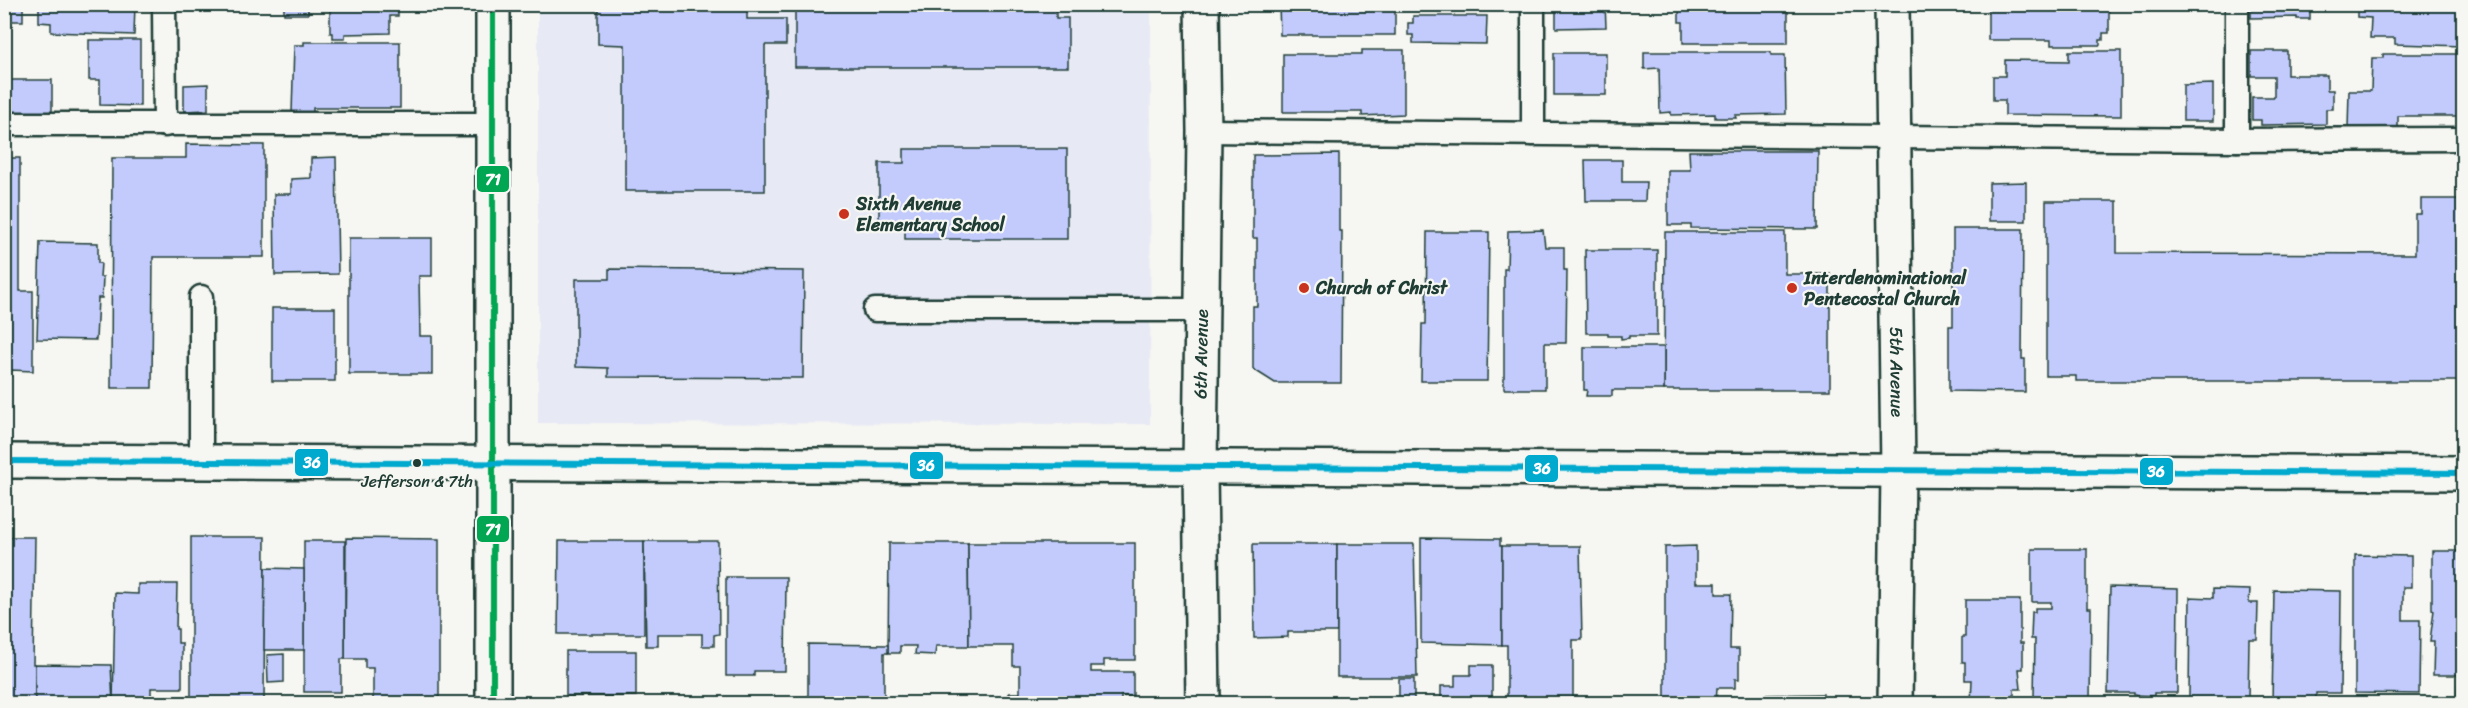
<svg xmlns="http://www.w3.org/2000/svg" width="2468" height="708" viewBox="0 0 2468 708" font-family="Sriracha,sans-serif">
	<rect width="100%" height="100%" fill="#f6f6f2"/>
	<filter id="ink" filterUnits="userSpaceOnUse"><feTurbulence type="fractalNoise" baseFrequency=".0167" numOctaves="2"/><feDisplacementMap in="SourceGraphic" scale="12" xChannelSelector="R" yChannelSelector="G"/><feConvolveMatrix kernelMatrix="1 2 1 2 8 2 1 2 1" color-interpolation-filters="sRGB"/></filter>
	<g filter="url(#ink)">
		<path fill="#e7e9f5" d="M538,5H1151L1150,424L538,423Z"/>
		<g fill="#c3cbfd" stroke="#1f3d34" stroke-width="1.5">
			<rect x="4" y="4" width="19" height="17"/>
			<path d="M39,4H135L134,35L51,32V23L39,22Z"/>
			<rect x="284" y="4" width="24" height="10"/>
			<path d="M330,4H398V16H390V33L345,34V38H333V33H330Z"/>
			<path d="M598,4H747V19H786V45H765V191H625V45L598,44Z"/>
			<path d="M795,4H1056V18H1068V67H795Z"/>
			<path d="M1279,4H1395V35H1280Z"/>
			<path d="M1556,4H1605L1606,27L1556,28Z"/>
			<path d="M1679,4H1788V43H1683V22H1679Z"/>
			<path d="M1988,4H2099V9H2109V33H2103V40H2100V45H2051V40H1988Z"/>
			<path d="M2251,4H2310V19H2297V17L2251,18Z"/>
			<path d="M2357,4H2464V46L2395,44V38H2370L2371,18L2357,17Z"/>
			<path d="M1413,16H1487L1486,44L1413,43V35H1408V23H1413Z"/>
			<path d="M89,40H140V106L100,105V80H89Z"/>
			<path d="M304,42H400V108H313V113H292L294,45H304Z"/>
			<path d="M1362,50H1404V114L1362,116V112H1283V54H1362Z"/>
			<path d="M2069,51H2121V116L2005,115V100H1993V76H2005V60L2069,61Z"/>
			<path d="M2251,51H2287V75H2327V90H2333V109H2326V124L2261,125V120H2252V97H2274V76H2251Z"/>
			<path d="M1644,52H1771V55H1785L1786,114L1735,115L1736,118H1715V114L1671,115V112L1660,113L1659,68L1644,69Z"/>
			<rect x="1554" y="53" width="52" height="42"/>
			<path d="M2383,54H2464V116H2398V129H2348L2349,91H2371L2372,58H2383Z"/>
			<path d="M4,80H52V115L4,113Z"/>
			<path d="M208,84V110L184,111V85Z"/>
			<path d="M2213,84V121H2183V85Z"/>
			<path d="M186,144L264,145V257H153L152,388H111L112,158H186Z"/>
			<path d="M904,149H1067V239H905V228H879V163H904Z"/>
			<path d="M1689,151H1818L1817,229L1691,228V225H1668V170H1690Z"/>
			<path d="M1339,154V231H1342L1341,383H1275L1253,369V306H1257V238H1253V155Z"/>
			<path d="M336,157L338,274L275,275L274,194H291V179L311,178V158Z"/>
			<path d="M10,158H20V291H33V371L11,370V376H4V165H10Z"/>
			<path d="M1585,160H1622V182H1646L1645,201H1586Z"/>
			<path d="M2026,182V221H1989V183Z"/>
			<path d="M2421,199H2464V381H2076V376H2046V201H2117V253L2415,254V214H2421Z"/>
			<path d="M1953,229H2023L2022,359H2025V392L1949,391V326H1953Z"/>
			<path d="M1543,230L1545,247H1564V270H1567L1566,343H1545V389H1504V269H1507L1508,231Z"/>
			<path d="M1427,232H1489L1487,381H1421L1422,324H1426Z"/>
			<path d="M1665,232H1785V274H1830V390H1664Z"/>
			<path d="M349,238H432V276H419L420,336H432V374H349Z"/>
			<path d="M40,242L98,243V263H101L100,277H103L102,298H98L96,340L37,339Z"/>
			<path d="M1585,250H1657V336H1629V338L1621,339V336H1608V333H1586Z"/>
			<path d="M609,269L804,271L803,378L608,377V368L576,367V279H609Z"/>
			<rect x="272" y="308" width="63" height="73"/>
			<path d="M1584,347H1664V390H1612V396H1586L1587,390H1584Z"/>
			<path d="M4,537H35L33,664H35V704H4Z"/>
			<path d="M191,537H265L264,704H191Z"/>
			<path d="M346,538L439,539V704H373V668H365V659H345Z"/>
			<path d="M1421,538L1500,539V546H1502V645L1421,643Z"/>
			<path d="M304,541H345V659H341V692H304Z"/>
			<path d="M559,541H644V634H558Z"/>
			<path d="M644,541H718L719,634L714,635V646H702V634H658V646H646Z"/>
			<path d="M889,543H968L969,646H936L935,655L915,654L916,646H900V653H888Z"/>
			<path d="M968,543H1135V660H1104V666H1091V672H1133V696H1121V704H1009V693H1020V666H1013V646H969Z"/>
			<path d="M1253,544H1337V632H1288V637L1254,638Z"/>
			<path d="M1337,544H1414L1417,677H1337Z"/>
			<path d="M1502,546H1580L1582,640H1573V698L1507,697V645H1502Z"/>
			<path d="M1696,546V583H1716V594H1731L1730,649H1739V679H1735V688H1717L1716,702L1665,700V547Z"/>
			<path d="M2032,549H2087V608H2091L2090,702H2049V697H2034L2035,639H2031L2032,612H2035V608H2051V602H2032Z"/>
			<path d="M2432,551H2462L2464,704H2457L2458,675H2433L2434,641H2430L2434,610L2432,609Z"/>
			<path d="M2355,555L2411,556V587H2403V620H2420L2419,694L2355,693Z"/>
			<path d="M265,568L304,569V650H264Z"/>
			<path d="M726,577H786L785,671H754V676H726Z"/>
			<path d="M138,584H177L176,629H178V643H182V688H151V698H134V704H113L115,593L138,594Z"/>
			<path d="M2110,587L2178,589L2177,693H2154V696L2134,695V693H2108Z"/>
			<path d="M2213,589L2250,590L2249,603H2258L2257,639H2249L2248,700L2189,698L2190,597L2213,598Z"/>
			<path d="M2274,590L2341,591L2340,693H2316V704H2272Z"/>
			<path d="M1965,600H2020V643H2023V669H2019L2021,689H2014V704H1971L1972,680H1965V662H1962V637H1965Z"/>
			<path d="M808,644L888,645V653H884V704H808Z"/>
			<rect x="566" y="651" width="70" height="45"/>
			<path d="M284,654V682L268,683L267,655Z"/>
			<path d="M35,664L111,665L113,704H35Z"/>
			<path d="M1471,665H1492V704H1441V686H1455V675H1471Z"/>
			<rect x="1399" y="679" width="15" height="25"/>
			<path d="M1823,694V704H1747V695Z"/>
		</g>
		<g fill="none" stroke-linecap="round" stroke-linejoin="round">
			<g stroke="#1f3d34" stroke-width="27">
				<g id="service">
					<path d="M164,4L165,125"/>
					<path d="M1533,4V134"/>
					<path d="M2237,4V140"/>
					<path d="M4,124H493"/>
					<path d="M1204,131L2237,140L2464,139"/>
					<path d="M201,297V462"/>
					<path d="M875,310H1202"/>
				</g>
			</g>
			<g stroke="#1f3d34" stroke-width="38">
				<g id="minor">
					<path d="M1202,4L1204,131L1200,468L1203,704"/>
					<path id="s1" d="M1892,4L1898,471L1895,704"/>
				</g>
			</g>
			<g stroke="#1f3d34" stroke-width="38">
				<path id="tertiary" d="M493,4V704"/>
			</g>
			<g stroke="#1f3d34" stroke-width="38">
				<path id="secondary" d="M4,461L2464,473"/>
			</g>
			<use href="#service" stroke="#f6f6f2" stroke-width="22"/>
			<use href="#minor" stroke="#f6f6f2" stroke-width="33"/>
			<use href="#tertiary" stroke="#f6f6f2" stroke-width="33"/>
			<use href="#secondary" stroke="#f6f6f2" stroke-width="33"/>
			<g stroke="#f6f6f2" stroke-width="10">
				<path id="bus-1" d="M493,4V704"/>
			</g>
			<g stroke="#f6f6f2" stroke-width="10">
				<path id="bus-2" d="M4,461L2464,473"/>
			</g>
			<use href="#bus-1" stroke="#00a651" stroke-width="6"/>
			<use href="#bus-2" stroke="#00a9ce" stroke-width="6"/>
		</g>
	</g>
	<g fill="#c8321e" stroke="#f6f6f2" stroke-width="2">
		<circle cx="844" cy="214" r="6"/>
		<circle cx="1304" cy="288" r="6"/>
		<circle cx="1792" cy="288" r="6"/>
	</g>
	<circle fill="#1f3d34" stroke="#f6f6f2" stroke-width="2" cx="417" cy="463" r="5"/>
	<g text-anchor="middle" dominant-baseline="central" stroke-width="4.5" stroke-linejoin="round" paint-order="stroke">
		<g font-size="16" fill="#1f3d34" stroke="#f6f6f2">
			<text x="417" y="481">Jefferson &amp; 7th</text>
		</g>
		<g font-size="18" font-weight="bold" fill="#1f3d34" stroke="#f6f6f2" text-anchor="start">
			<text x="856" y="204">Sixth Avenue<tspan x="856" dy="21">Elementary School</tspan></text>
			<text x="1804" y="278">Interdenominational<tspan x="1804" dy="21">Pentecostal Church</tspan></text>
			<text x="1316" y="288">Church of Christ</text>
		</g>
		<g font-size="18" fill="#1f3d34" stroke="#f6f6f2">
			<text transform="translate(1201 354) rotate(-89)">6th Avenue</text>
			<text stroke="none"><textPath href="#s1" startOffset="368">5th Avenue</textPath></text>
		</g>
	</g>
	<g stroke="#f6f6f2" stroke-width="2">
		<rect x="476" y="165" width="34" height="28" rx="6" fill="#00a651"/>
		<rect x="294" y="448" width="35" height="29" rx="6" fill="#00a9ce"/>
		<rect x="909" y="451" width="35" height="29" rx="6" fill="#00a9ce"/>
		<rect x="1524" y="454" width="35" height="29" rx="6" fill="#00a9ce"/>
		<rect x="2139" y="457" width="35" height="29" rx="6" fill="#00a9ce"/>
		<rect x="476" y="515" width="34" height="28" rx="6" fill="#00a651"/>
	</g>
	<g font-size="16" text-anchor="middle" font-weight="bold" fill="#fff">
		<text x="493" y="185">71</text>
		<text x="312" y="468">36</text>
		<text x="926" y="471">36</text>
		<text x="1542" y="474">36</text>
		<text x="2156" y="477">36</text>
		<text x="493" y="535">71</text>
	</g>
	<rect width="2468" height="708" fill="none" stroke="#f6f6f2" stroke-width="24"/>
	<rect x="12" y="12" width="2444" height="684" fill="none" stroke="#1f3d34" stroke-width="2" filter="url(#ink)"/>
</svg>
